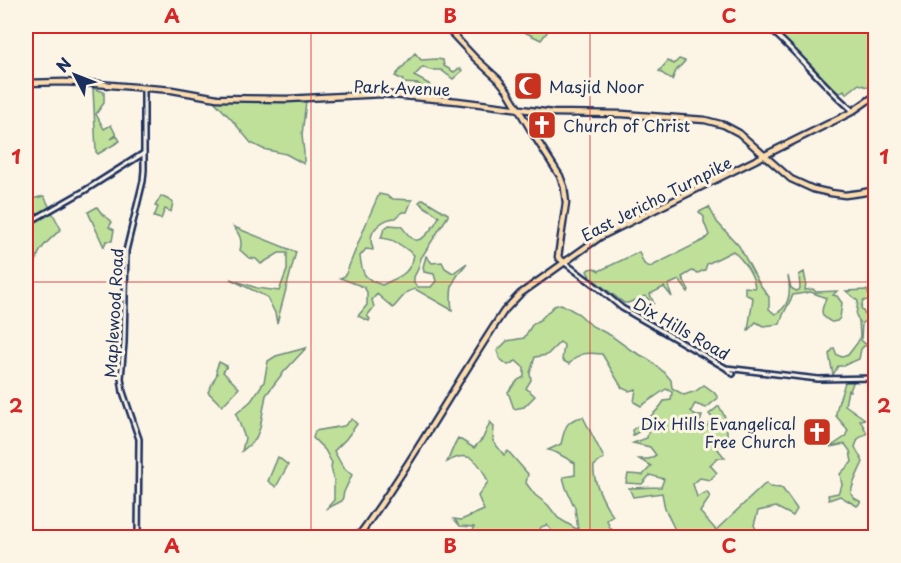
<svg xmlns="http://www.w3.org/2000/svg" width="901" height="563" viewBox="0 0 901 563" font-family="'Playpen Sans',sans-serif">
	<rect width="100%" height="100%" fill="#fcf5e5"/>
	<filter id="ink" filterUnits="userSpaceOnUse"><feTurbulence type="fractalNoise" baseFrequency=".0167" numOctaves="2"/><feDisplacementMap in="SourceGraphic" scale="12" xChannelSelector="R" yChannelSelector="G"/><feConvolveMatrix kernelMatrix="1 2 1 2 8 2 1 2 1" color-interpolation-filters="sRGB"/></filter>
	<g filter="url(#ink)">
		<g fill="#bfe099" stroke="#6d887c" stroke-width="1.5">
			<path d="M521,26H541L548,31L541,40L518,29Z"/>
			<path d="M802,26H875V86L870,88L859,84L846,94L844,90L839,94L814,72L782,36L790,29L796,31L802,29Z"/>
			<path d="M415,53L421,60L437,59L443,60L444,66L454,72L458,69H461L462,71L453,79L441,70H430L423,67L414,76L429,84L430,86L422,87L419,84L402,83L403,80L395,76Z"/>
			<path d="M679,59L685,61L676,71L672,80L659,71L668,61L674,64Z"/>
			<path d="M93,88L104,92V103L96,114L104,129L111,125L116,135L111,139L117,136L120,141L98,154L96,152Z"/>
			<path d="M213,100L306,101L302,135L304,153V164L286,154L263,149L251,143L232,120Z"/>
			<path d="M379,194L388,196L393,199L412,200L407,212H402L396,218C385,218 371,228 371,240C371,244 373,247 373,250L366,249L360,256C362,274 364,279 382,285C398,277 410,275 414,255C404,247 394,239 381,238L384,229L389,225L401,226C405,230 410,239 415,240C424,242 436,223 439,217C434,211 425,209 419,202L423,199L448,214V216L421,258L418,269L414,277V283L418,287H431L436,281L434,274L424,272L423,267L426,256L432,263L442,262L445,268L453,273L467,263C452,281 449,286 452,310L415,289L407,292L393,308L377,294L372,300L374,307L367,316L370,319L369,321L358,316L367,305V292L364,287L340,278L345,276L368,219Z"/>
			<path d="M44,196L50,208L30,219H28L26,212V200Z"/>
			<path d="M161,196L173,202L171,212L165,209L161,219L154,217L158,207L155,206Z"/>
			<path d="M97,207L102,214L109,219L112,222L109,227L114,230L112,241H106L104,247L88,212Z"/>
			<path d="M709,207L717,222L739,246L759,283L769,297V309L775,314C790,307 791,291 788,276L791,288L796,291L799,290L800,288L799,275L804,272L806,282L805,290L813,289L816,292L837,291L833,295L837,296L842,303L840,318L837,321C831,322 833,323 828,320C818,314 823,307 826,298L811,292L793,295L783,315L780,324L763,326L756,322L748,330L753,298L745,294V287L755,288C754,274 743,260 733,251L707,264L705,270L698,273L692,271L682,277L689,290L688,292L679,280L668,285L672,297L664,287L650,294L654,304L645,296L628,303H624L590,277L587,271L589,269L594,268L599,271L639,252L644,264L650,267L704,240L709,235L704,222V217L699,212Z"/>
			<path d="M52,212L61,229C52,238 38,248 36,262L27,250V247L35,242L26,226Z"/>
			<path d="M234,227L296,252L277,323L275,313L267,297L230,279L257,288L279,291L287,270V253H279L261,264L256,259L249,258L240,250C243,240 239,234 234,227Z"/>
			<path d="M867,290L870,298L868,300L863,301L861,308L868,319L862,323L861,340L864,343L872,346H864L861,349L859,359L843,366H838L833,375L829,354L834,348L837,355L842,357L848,355L858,342L860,336L859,321L856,315L858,301L846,291Z"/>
			<path d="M561,304L579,314L592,326L610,335L631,350L648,359L665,373L671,380L672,388L684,395L696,391L704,385L714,392L718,398L706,408L695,404L691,411L696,416H702L700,422L706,426L714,420L709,414L719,406L727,421V436L735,445V447L723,442L717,448L725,458H717L710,465L717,473L710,480L700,478L693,484L697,497L707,492L710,497L700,512L716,530L766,483L770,487L782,488L797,509L793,516L776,507L758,511L754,525L760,537H689L676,532L665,509L662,493L633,497L629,488L661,487L664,479L650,475L642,484L626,483L628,474L643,475L651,466L639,459H649L656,455L650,447L633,443L647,438L649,426L633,435L632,430C644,422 656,414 664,401L671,400L672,392L666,389L641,406L634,402L636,389L629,391L622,388L602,354C585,352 581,352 569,364L562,360L564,345L560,342L547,355L535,357L530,373L531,380L526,388L535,396L524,407L514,409L508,392L518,380L524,377V368L516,361L508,365L500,359L497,351L507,341L524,338L532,325L541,319L554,306Z"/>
			<path d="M306,348L282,374L266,395L260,428L255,440L242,451L245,438L236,414L251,401L264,382L268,361L276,356Z"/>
			<path d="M219,362L227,366L223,372L239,388L222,406L208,392L217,374L216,370Z"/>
			<path d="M854,380L850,391L848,390L845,405L865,419L860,420L867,433L858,439L855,447L863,462C859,472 852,482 851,494L854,498L861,502L857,506L840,496L829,500L828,495L838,493L842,485L840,474L852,462L850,451L845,444L830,447L845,437L848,430L836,416C836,404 843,393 845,381Z"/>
			<path d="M583,417L604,458L594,466C592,480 605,505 613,516L607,520L610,528L620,535L617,538H574L569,534L565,535V537H549L553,533L547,525L541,527L537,537H472L474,527L460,526L454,519L461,520L484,510L478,496L488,482C480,462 470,448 447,462C451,454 453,446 458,438L474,448L483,438L490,422L494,426L493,441L504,455L508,451L528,474L526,483L535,495L548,505L558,518L578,530L575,508L566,488L563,477L575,475V463L557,453L548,450L561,444C565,428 565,420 583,417Z"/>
			<path d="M352,419L357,424L346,439L334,451L343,467L352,475L344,492L342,501L326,509L334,500V480L331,467L332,463L325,450L313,438L315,431L344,426Z"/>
			<path d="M278,457L288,465L276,487L268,481Z"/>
		</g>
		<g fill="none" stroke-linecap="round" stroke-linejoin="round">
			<g stroke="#1b2f5e" stroke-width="8">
				<g id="minor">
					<path d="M766,26C797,51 821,84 852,110"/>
					<path d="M26,224L84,191L144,153"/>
					<path d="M565,263L597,287L622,308L726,368L818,379L876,378"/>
					<path d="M727,369L733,374"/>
					<path d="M138,538L139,439L123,392L121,378L124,343L126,251L143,181L144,170V88"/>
				</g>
			</g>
			<g stroke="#1b2f5e" stroke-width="9">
				<g id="major">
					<path d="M445,26L475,58L498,79L507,90L535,137L560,176L564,187L566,203L558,257L564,262"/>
					<path d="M26,83L64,82L98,84L172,90L217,98L287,99L382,94L457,101L553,113L622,114L705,120L724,125L739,133L791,179L813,189L831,193L845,195L860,193L876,190"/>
					<path d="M357,538C411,465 454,386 504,311L520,294L600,237L850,113L876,95"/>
				</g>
			</g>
			<use href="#minor" stroke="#fcf5e5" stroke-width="3"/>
			<use href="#major" stroke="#fddcac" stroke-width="4.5"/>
		</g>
	</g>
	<path fill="none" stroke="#d62828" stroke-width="1.5" stroke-opacity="0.55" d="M311,26V538M590,26V538M26,282H876"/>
	<defs>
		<g id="mosque-square" transform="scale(1.5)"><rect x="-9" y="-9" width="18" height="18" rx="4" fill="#c8321e" stroke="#fcf5e5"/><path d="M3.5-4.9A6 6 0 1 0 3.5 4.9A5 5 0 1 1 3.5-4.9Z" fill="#fff"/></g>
		<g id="church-square" transform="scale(1.5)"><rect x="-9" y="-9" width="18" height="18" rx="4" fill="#c8321e" stroke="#fcf5e5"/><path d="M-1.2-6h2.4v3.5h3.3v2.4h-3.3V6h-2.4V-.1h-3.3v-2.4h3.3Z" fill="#fff"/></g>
	</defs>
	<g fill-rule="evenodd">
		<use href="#mosque-square" x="528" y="86"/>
		<use href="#church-square" x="542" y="125"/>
		<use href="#church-square" x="817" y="432"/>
	</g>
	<g text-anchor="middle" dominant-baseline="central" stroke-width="6" stroke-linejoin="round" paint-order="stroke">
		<g font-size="16" fill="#1b2f5e" stroke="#fcf5e5" text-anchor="start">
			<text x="549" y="86">Masjid Noor</text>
			<text x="563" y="125">Church of Christ</text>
			<text x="796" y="423" text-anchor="end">Dix Hills Evangelical<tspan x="796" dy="18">Free Church</tspan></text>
		</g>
		<g font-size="16" fill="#1b2f5e" stroke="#fcf5e5">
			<text transform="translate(402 87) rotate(2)">Park Avenue</text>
			<text transform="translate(656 198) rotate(-27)">East Jericho Turnpike</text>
			<text transform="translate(113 313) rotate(-87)">Maplewood Road</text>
			<text transform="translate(682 328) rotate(30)">Dix Hills Road</text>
		</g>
	</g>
	<rect width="901" height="563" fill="none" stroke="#fcf5e5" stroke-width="66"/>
	<g transform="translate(75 75) rotate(312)" stroke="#fcf5e5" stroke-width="4.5" paint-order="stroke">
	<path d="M0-4.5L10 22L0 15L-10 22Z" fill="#1b2f5e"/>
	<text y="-9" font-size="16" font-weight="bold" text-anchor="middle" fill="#1b2f5e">N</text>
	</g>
	<rect x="33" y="33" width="835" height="497" fill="none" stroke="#d62828" stroke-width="2"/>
	<g font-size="20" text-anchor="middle" font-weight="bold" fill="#d62828">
		<text x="172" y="23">A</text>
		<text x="450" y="23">B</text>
		<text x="729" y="23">C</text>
		<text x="16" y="164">1</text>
		<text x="884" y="164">1</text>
		<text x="16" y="413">2</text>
		<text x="884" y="413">2</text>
		<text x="172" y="553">A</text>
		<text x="450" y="553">B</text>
		<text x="729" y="553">C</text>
	</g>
</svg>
